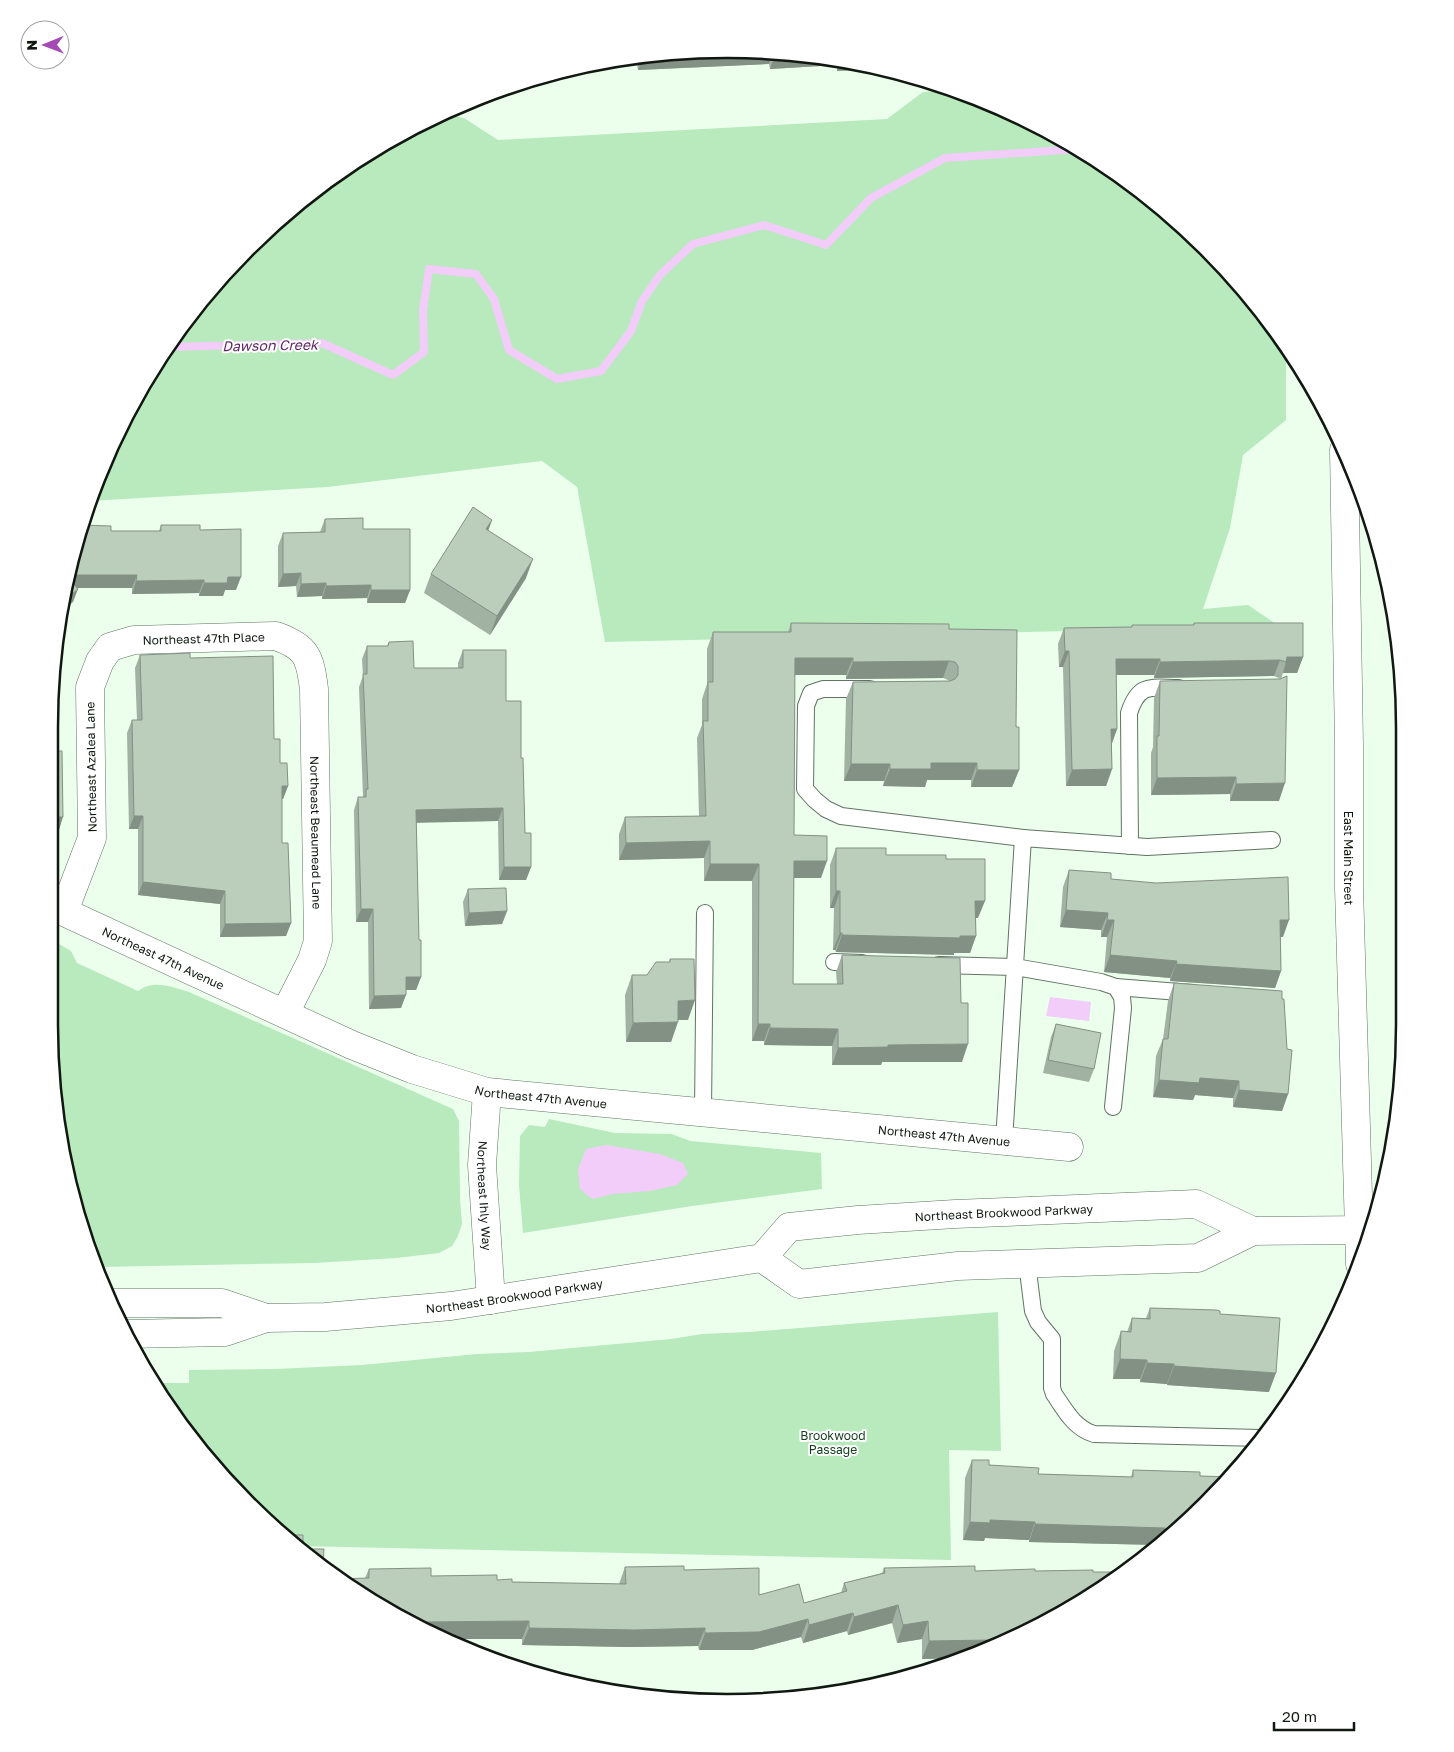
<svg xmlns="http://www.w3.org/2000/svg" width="1454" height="1752" viewBox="0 0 1454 1752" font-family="'Golos Text',sans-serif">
	<rect width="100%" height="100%" fill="#ebffec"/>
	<g fill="#b8eabd">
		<path d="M952,90L986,100L1104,163L1206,247L1286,345V420L1243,455L1230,528L1203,609L1248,605L1279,626L605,642L577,487L542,461L327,487L89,501L100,467L163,350L248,247L350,163L442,114L464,118L498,140L887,119L923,92Z"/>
		<path d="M49,938L71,951L77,963L138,991C154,979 172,987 189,992L453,1109L459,1121L460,1199L462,1224L458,1236L452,1246L439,1253L396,1258L314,1263L99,1267L72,1200L49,1025Z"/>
		<path d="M549,1119L615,1133L672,1134L690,1141L821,1153L822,1189L692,1206L523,1233L519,1185L520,1136L529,1125L545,1127Z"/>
		<path d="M998,1312L1001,1451L949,1450L951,1560L297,1546L247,1504L154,1383H189V1370L275,1369L362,1365L477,1354L529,1352L671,1339L702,1334L749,1332Z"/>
	</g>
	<g fill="#f2cdf9">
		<path d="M1050,997L1091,1002L1089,1021L1046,1016Z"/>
		<path d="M606,1145L660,1154L683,1163L688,1174L677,1185L650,1191L613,1194L592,1199L580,1189L578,1169L586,1149Z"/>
	</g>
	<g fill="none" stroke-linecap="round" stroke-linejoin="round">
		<path stroke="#f2cdf9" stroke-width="8" d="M166,347L322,343L393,375L424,352L423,310L429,269L476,274L494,299L509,350L557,379L601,371L631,331L642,301L660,275L693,244L764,225L826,245L871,198L945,158L1078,149"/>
		<g stroke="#617363" stroke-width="18">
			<g id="lane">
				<path d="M870,689H823L811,693L806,706L805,789L815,800L826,809L841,816L1023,838"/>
				<path d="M1130,846L1129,713C1139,682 1151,688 1179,688"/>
				<path d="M834,962L862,963"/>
				<path d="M939,965L1015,967L1101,982L1116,987L1122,997L1123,1008L1113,1107"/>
				<path d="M1116,987L1192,993"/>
				<path d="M703,1112L705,913"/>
				<path d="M1004,1141L1023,838L1147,847L1272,840"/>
				<path d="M1027,1263L1033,1311L1038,1322L1052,1339V1388L1054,1394C1065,1410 1074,1428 1094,1434L1261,1438"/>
			</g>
		</g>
		<g stroke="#617363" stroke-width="29">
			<g id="street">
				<path id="s1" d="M49,905L352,1045L412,1069L487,1092L1069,1147"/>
				<path id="s2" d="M64,911L92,838L90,687L100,661L110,647L134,640L276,636C307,647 310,657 314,689L318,941L312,960L285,1013"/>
				<path id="s3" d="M487,1092L482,1165L491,1300"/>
			</g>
		</g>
		<g stroke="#617363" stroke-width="29">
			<g id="secondary">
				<path id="s4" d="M1344,450L1349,744V888L1360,1264"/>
				<path d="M762,1258L799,1284L958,1266L1198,1258L1253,1231L1372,1230"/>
				<path d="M114,1303H222L266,1318"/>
				<path id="s5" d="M127,1334L225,1332L266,1318L325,1317L451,1306L762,1258L789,1227L858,1220L955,1214L1196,1204L1253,1231"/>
			</g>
		</g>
		<use href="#lane" stroke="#fff" stroke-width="16"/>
		<use href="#street" stroke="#fff" stroke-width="28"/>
		<use href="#secondary" stroke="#fff" stroke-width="28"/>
	</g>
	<g fill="#a1b1a2">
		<path d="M727,49L859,62L874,66H871L870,69L837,71V65L770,69L769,64L638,70L637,64L594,62Z"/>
		<path d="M325,519L363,529L410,590L405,603H367V598L322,599V596L297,597L296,586L278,587V546L283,533L320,532Z"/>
		<path d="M492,520L488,531L526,578L490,635L424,593L431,574Z"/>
		<path d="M81,525L111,531H159L161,525L200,530L236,590H225L223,596H199V593L132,594V588H77L73,602L72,582L73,550Z"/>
		<path d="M791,623L949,629L1016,727L1019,770L1012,787H971V780H927L925,787L883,786L884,781H844L846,699L853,682L949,681L948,680L943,678L846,679V675H795L794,835L821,878H794L793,984H837L836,972L842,955L962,1062H882L881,1065H832V1046L764,1045V1041H752V881H704V858L619,860V834L625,817L699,816L697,738L702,725V699L707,684V649L713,632H788Z"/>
		<path d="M1194,623L1303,657L1297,673H1283L1281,679L1274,676L1154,678V675H1116L1117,729L1112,743V769L1106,786H1066L1063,667H1059L1058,644L1064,628L1132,627V625H1193Z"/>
		<path d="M389,642L414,668H458V663L463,650L506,701L521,758L525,833L531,867L526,880H499L498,821L416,822L419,940L421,977L416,990H406L401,1008L369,1009L368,922H356L354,810L358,797H363L359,687L363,676L362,659L367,646H387Z"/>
		<path d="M140,655L190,658L274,739L280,763L288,786L283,799H282V843L291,923L286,936L220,937V904L138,895V829H129L127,733L132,720H137L135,668Z"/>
		<path d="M1160,681L1279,801H1230V794L1151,795V753L1153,747L1154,698Z"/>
		<path d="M836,848L886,855L946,859L978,918H975L976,936L970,953H954V955L836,952L835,950H833L834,908H830V865Z"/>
		<path d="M1069,870L1111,879L1283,937H1281V971L1275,988L1170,981V978L1104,972L1107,937H1101V930L1060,927L1063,887Z"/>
		<path d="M468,889L507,911L502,924L465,926L463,902Z"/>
		<path d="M670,959L688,1020H678L671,1042H626L625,995L632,975H647L669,962Z"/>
		<path d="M1174,983L1282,999L1288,1094L1282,1111L1233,1107V1098L1195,1095L1193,1100L1153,1097L1156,1056L1163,1039L1168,1001Z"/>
		<path d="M1056,1024L1094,1069L1089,1082L1043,1073L1051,1037Z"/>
		<path d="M1150,1308L1220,1314L1269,1392L1167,1385V1384L1140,1382V1379H1113L1114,1351L1121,1331L1127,1332L1132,1318H1146Z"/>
		<path d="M972,1460L989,1465L1038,1474L1131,1477L1133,1470L1200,1476L1232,1477L1159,1545L1029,1542V1540L985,1538L984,1541L963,1540L965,1478Z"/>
		<path d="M625,1567L684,1570L759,1595L804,1603L841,1593L844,1583L882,1573L884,1568L975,1571L1093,1572H1125L987,1652L962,1658L922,1659V1639L897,1643L892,1623L848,1635L847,1631L803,1643L801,1637L752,1650H699L698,1646L629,1647L522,1645V1639L365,1578L369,1569L431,1576L497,1580L512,1582L619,1584Z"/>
	</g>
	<g fill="#839084">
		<path d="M740,50L773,53L769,64L638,70L643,57L686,53Z"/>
		<path d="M775,54H777L839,60L837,65L770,69Z"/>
		<path d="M640,57L637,64L580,66L594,62Z"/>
		<path d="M841,60L859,62L874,66H871L870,69L837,71Z"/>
		<path d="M492,520L485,539L486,529Z"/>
		<path d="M533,559L526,578L490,635L497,616Z"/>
		<path d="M301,573L296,586L278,587L283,574Z"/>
		<path d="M76,575H137L132,588H71Z"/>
		<path d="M228,577H241L236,590H225L223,596H199L204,583Z"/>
		<path d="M204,580L199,593L132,594L136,581Z"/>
		<path d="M326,583L322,596L297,597L301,584Z"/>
		<path d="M371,585L367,598L322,599L326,586Z"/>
		<path d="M78,589L73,602L62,612L64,601Z"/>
		<path d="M371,590H410L405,603H367Z"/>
		<path d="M1065,651H1069L1063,667H1059Z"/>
		<path d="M1287,657H1303L1297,673H1283L1286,662Z"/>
		<path d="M795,658H853L846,675H789Z"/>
		<path d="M1116,659H1160L1154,675H1110Z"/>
		<path d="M1280,660L1274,676L1154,678L1160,662Z"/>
		<path d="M949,661L943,678L846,679L853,662Z"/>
		<path d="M55,697H59L54,710Z"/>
		<path d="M1111,729H1117L1111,746Z"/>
		<path d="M931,763H977L971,780H927L925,787L883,786L890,769Z"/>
		<path d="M851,764H890L884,781H844Z"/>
		<path d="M1112,769L1106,786H1066L1072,770Z"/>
		<path d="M977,770H1019L1012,787H971Z"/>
		<path d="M1236,777L1230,794L1151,795L1157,778Z"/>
		<path d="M1285,783L1279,801H1230L1236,784Z"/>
		<path d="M282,786H288L283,799H277Z"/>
		<path d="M503,808L498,821L411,823L416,810Z"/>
		<path d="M134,816H143L138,829H129Z"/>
		<path d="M50,817H63L59,830H50Z"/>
		<path d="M710,841L704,858L619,860L626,843Z"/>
		<path d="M794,861H827L821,878H787Z"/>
		<path d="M710,864H759L752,881H704Z"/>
		<path d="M504,867H531L526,880H499Z"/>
		<path d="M143,882L225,891L220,904L138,895Z"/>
		<path d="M836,891H840L834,908H830Z"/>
		<path d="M975,901H985L978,918H968Z"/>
		<path d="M361,909H373L368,922H356Z"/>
		<path d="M1066,910L1108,913L1101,930L1060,927Z"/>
		<path d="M507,911L502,924L465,926L469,913Z"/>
		<path d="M1107,920H1114L1107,937H1101Z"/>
		<path d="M1280,920H1289L1283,937H1274Z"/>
		<path d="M291,923L286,936L220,937L225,924Z"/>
		<path d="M840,933H842L835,950H833Z"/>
		<path d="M842,935L960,936H976L970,953H954V955L836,952Z"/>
		<path d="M1110,955L1177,961L1170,978L1104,972Z"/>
		<path d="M1176,964L1281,971L1275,988L1170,981Z"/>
		<path d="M406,977H421L416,990H401Z"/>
		<path d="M406,995L401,1008L369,1009L374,996Z"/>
		<path d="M695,1000L688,1020H671L678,1001Z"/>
		<path d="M678,1022L671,1042H626L633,1023Z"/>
		<path d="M758,1024H770L764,1041H752Z"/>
		<path d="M770,1028L838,1029L832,1046L764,1045Z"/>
		<path d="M968,1044L962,1062H882L881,1065H832L838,1048L888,1045Z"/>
		<path d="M1200,1078L1239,1081L1233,1098L1195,1095L1193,1100L1153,1097L1159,1080Z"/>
		<path d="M1239,1090L1288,1094L1282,1111L1233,1107Z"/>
		<path d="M1120,1359L1147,1360L1140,1379H1113Z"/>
		<path d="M1147,1363L1174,1364L1167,1384L1140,1382Z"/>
		<path d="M1174,1366L1276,1373L1269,1392L1167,1385Z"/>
		<path d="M990,1520L1035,1522L1029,1540L985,1538L984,1541L963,1540L970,1522Z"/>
		<path d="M1035,1524L1165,1528L1159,1545L1029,1542Z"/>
		<path d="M898,1605L892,1623L848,1635L854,1617Z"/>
		<path d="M853,1613L847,1631L803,1643L809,1625Z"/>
		<path d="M808,1619L801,1637L752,1650H699L705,1633Z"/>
		<path d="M529,1621L522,1639H452L417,1622Z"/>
		<path d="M928,1621L922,1639L897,1643L903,1625Z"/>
		<path d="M529,1628H705L698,1646L629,1647L522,1645Z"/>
		<path d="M990,1640L986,1652L962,1658L922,1659L929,1641Z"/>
		<path d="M990,1642H1003L987,1652Z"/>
	</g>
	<g fill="#bbcebc" stroke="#839084">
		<path d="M727,49L740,50L686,53Z"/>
		<path d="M473,507L492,520L486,529L533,559L497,616L431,574Z"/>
		<path d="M363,518V529H410V590H371V585L326,586V583L301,584V573L283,574V533L325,532V519Z"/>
		<path d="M81,525L111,526V531H161V525H200V530L241,529V577H228L227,583H204V580L136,581L137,575H76L77,536Z"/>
		<path d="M68,577L78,589L64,601Z"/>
		<path d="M791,623L949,624V629L1017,630L1016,727H1019V770H977V763H931V769H890V764H851L853,682L950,681L955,679L958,675V666L955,662L949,661L853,662V658H795L794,835L827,836V861H794L793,984H843L842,955L960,958L961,1003H968V1044L888,1045V1047L838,1048V1029L770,1028V1024H758L759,864H710V841L626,843L625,817L706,816L703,721H708V682H713V632H791Z"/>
		<path d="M1194,623H1303V657H1287L1286,662L1280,660L1160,662V659H1116L1117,729H1111L1112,769L1072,770L1069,651H1065L1064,628L1132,627V625H1194Z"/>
		<path d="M413,641L414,668H463V650H506V701H521V758H523L525,833H531V867H504L503,808L416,810L419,940H421V977H406V995L374,996L373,909H361L358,797H366V789H368L363,674H367V646H388L389,642Z"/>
		<path d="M56,647L59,697H55L57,751H62L63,817H50V682Z"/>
		<path d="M190,653V658L273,656L274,739H280V763H287L288,786H282V843H288L291,923L225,924V891L143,882V816H134L132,720H142L140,655Z"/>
		<path d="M1287,676L1285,783L1236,784V777L1157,778V736H1159L1160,681L1280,679Z"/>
		<path d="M836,848H886V855H946V859H985V901H975L976,936H960V938L842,935V933H840V891H836Z"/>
		<path d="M1069,870L1111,873V879L1156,883L1288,877L1289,920H1280L1281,971L1176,964L1177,961L1110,955L1114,920H1107L1108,913L1066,910Z"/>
		<path d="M506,888L507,911L469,913L468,889Z"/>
		<path d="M670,959H694L695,1000L678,1001V1022L633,1023L632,975H647L656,962H670Z"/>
		<path d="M1174,983L1282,991V999H1284L1287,1049L1292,1050L1288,1094L1239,1090V1081L1200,1078L1199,1083L1159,1080L1163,1039H1168Z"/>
		<path d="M1056,1024L1101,1033L1094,1069L1048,1060Z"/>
		<path d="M1150,1308L1216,1310L1220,1311V1314L1280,1318L1276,1373L1174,1366V1364L1147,1363V1360L1120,1359L1121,1331L1131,1332L1132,1318L1150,1319Z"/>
		<path d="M972,1460H989V1465L1039,1468L1038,1474L1133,1477V1470L1200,1472V1476L1232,1477L1165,1539V1528L1035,1524V1522L990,1520V1523L970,1522Z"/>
		<path d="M284,1535H303V1549H324L323,1567Z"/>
		<path d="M684,1566V1570L759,1568V1595L799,1584L804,1603L847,1591L844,1583L885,1573L884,1568L975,1566V1571L1035,1569V1571L1093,1570V1572H1125L1003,1642H990V1640L929,1641L928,1621L903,1625L898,1605L854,1617L853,1613L809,1625L808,1619L759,1632L705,1633V1628L635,1630L529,1628V1621L417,1622L350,1589L338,1579L369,1578V1569L431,1568V1576L497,1575V1580L512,1579V1582L626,1584L625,1567Z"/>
	</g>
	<g text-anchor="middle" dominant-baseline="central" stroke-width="4" stroke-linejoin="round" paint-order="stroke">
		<g font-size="12" fill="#111811" stroke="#fff">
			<text stroke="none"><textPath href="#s2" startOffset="369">Northeast 47th Place</textPath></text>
			<text transform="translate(91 767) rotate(-91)">Northeast Azalea Lane</text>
			<text stroke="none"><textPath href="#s2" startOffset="656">Northeast Beaumead Lane</textPath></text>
			<text stroke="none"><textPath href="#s4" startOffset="408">East Main Street</textPath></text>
			<text stroke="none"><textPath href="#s1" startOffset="126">Northeast 47th Avenue</textPath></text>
			<text stroke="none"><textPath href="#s1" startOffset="531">Northeast 47th Avenue</textPath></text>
			<text stroke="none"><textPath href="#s1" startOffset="936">Northeast 47th Avenue</textPath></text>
			<text stroke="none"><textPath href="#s3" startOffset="104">Northeast Ihly Way</textPath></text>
			<text stroke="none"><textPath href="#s5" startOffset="898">Northeast Brookwood Parkway</textPath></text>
			<text stroke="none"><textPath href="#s5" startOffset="391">Northeast Brookwood Parkway</textPath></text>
		</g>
		<g font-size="12" fill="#123b1a" stroke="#fff">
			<text x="833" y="1435">Brookwood<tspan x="833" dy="14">Passage</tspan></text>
		</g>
		<g font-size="14" font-style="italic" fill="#5f2869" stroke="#fff">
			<text transform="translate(270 345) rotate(-1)">Dawson Creek</text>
		</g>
	</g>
	<path d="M0 0H1454V1752H0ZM727 58H727A669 669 0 0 1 1396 727V1025A669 669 0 0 1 727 1694H727A669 669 0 0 1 58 1025V727A669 669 0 0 1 727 58Z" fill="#fff" fill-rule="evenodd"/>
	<path fill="none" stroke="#111811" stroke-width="2.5" d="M727 58H727A669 669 0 0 1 1396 727V1025A669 669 0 0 1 727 1694H727A669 669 0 0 1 58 1025V727A669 669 0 0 1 727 58Z"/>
	<g transform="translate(45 45) rotate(269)"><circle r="24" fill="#ffffff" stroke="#a0a3a0"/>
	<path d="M0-4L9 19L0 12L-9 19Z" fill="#a44ab5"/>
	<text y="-8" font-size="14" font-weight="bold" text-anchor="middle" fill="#111811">N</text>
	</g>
	<path d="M1274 1722v8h80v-8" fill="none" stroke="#111811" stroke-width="2.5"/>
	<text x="1282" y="1722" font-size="15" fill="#111811" stroke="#ffffff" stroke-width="4" paint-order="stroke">20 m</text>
</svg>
